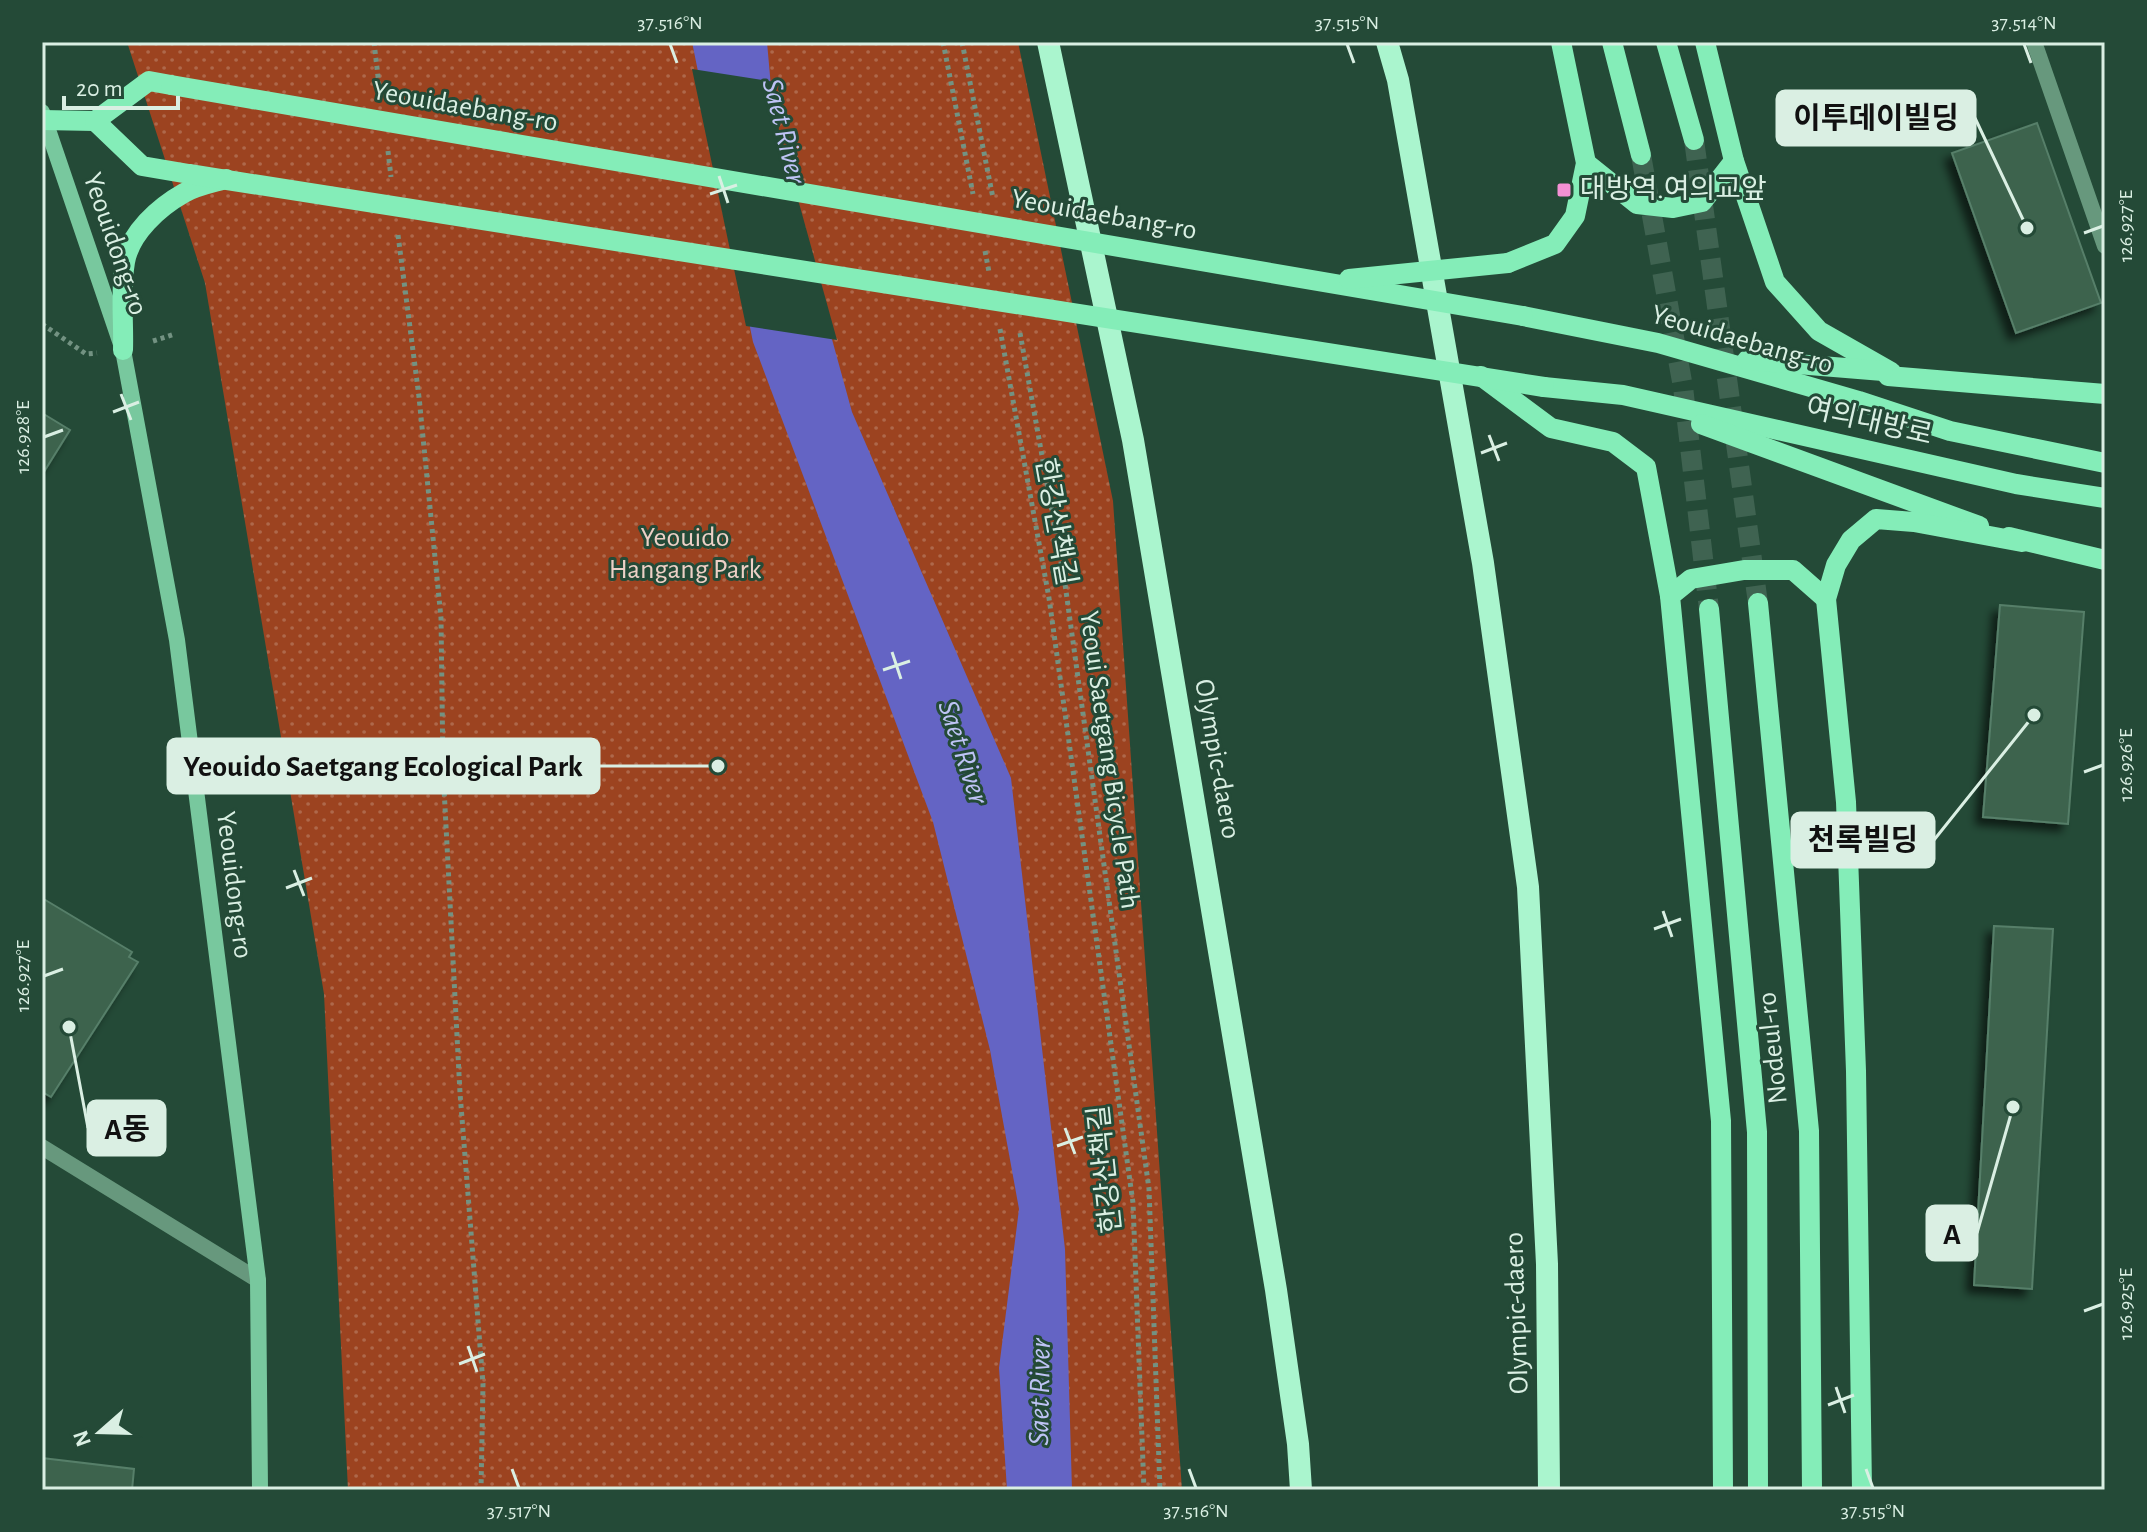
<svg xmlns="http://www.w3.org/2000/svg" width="2147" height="1532" viewBox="0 0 2147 1532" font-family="'Alegreya Sans','Noto Sans KR',sans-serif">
	<defs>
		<pattern id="park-dots" width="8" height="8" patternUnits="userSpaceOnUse" patternTransform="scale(2)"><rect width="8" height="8" fill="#9c4320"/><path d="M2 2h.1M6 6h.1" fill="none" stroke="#ae684b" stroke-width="1.8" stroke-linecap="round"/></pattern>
		<filter id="shadow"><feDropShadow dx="-7" dy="7" stdDeviation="4" flood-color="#0009"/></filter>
	</defs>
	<rect width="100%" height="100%" fill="#244a37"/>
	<path fill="url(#park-dots)" d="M127,42H1018L1113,501L1182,1490H348L324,994L205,283Z"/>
	<path fill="#6464c4" d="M692,42H767L775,132L852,412L1011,778L1065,1249L1072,1490H1007L999,1368L1019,1209L990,1050L933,822L753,342Z"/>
	<path fill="#244a37" d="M692,69L775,82L779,131L837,340L746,326Z"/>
	<g fill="#3c634e" stroke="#577f69" stroke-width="2" filter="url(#shadow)">
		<path d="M2037,123L2101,303L2016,333L1952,153Z"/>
		<path d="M42,413L70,430L42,475Z"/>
		<path d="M2000,605L2084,612L2068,824L1983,817Z"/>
		<path d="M42,898L132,952L129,957L138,962L51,1097L44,1093L42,1095Z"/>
		<path d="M1994,926L2053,929L2032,1289L1974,1285Z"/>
		<path d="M42,1458L134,1469L132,1490H42Z"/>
	</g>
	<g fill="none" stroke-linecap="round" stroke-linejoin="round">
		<g stroke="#3f6351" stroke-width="20" stroke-dasharray="20 10" stroke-linecap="butt">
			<path d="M1694,140L1758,603"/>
			<path d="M1641,155L1683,387L1709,609"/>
		</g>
		<g stroke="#739282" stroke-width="5" stroke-dasharray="4 4" stroke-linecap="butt">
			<path d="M374,42L380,94"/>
			<path d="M943,42L973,194"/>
			<path d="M962,42L993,198"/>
			<path d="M388,151L391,177"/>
			<path d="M398,235L419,397L441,618L443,769L460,1093L483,1384L481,1490"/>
			<path d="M985,251L989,272"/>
			<path d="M42,324L86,354L97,353"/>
			<path d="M1000,329L1049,598L1133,1203L1144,1490"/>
			<path d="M1020,333L1065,584L1149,1189L1160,1490"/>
			<path d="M153,341L175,334"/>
		</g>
		<g stroke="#67987d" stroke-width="16">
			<path d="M2034,42L2105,246"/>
			<path d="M42,1147L258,1280"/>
		</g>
		<path stroke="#78c89e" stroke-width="16" d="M42,112L123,350L177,640L258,1280L260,1490"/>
		<g stroke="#84edb8" stroke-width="20">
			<path d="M1612,42L1641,155"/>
			<path d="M1666,42L1694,140"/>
			<path d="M1705,42L1734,161L1775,282L1819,331L1891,372L1888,376L2105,394"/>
			<path d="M42,120L95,121L149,81L171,85"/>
			<path d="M95,121L142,166L189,174"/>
			<path d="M1586,163L1637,204L1673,208L1702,202L1734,161"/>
			<path d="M1508,263L1555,244L1575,216L1586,163L1561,42"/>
			<path d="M1523,316L1658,343L1859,401L1950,431L2105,463"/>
			<path d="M123,350C124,322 120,290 125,262C130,233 159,207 184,193C196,186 212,183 226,179"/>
			<path d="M1747,360L1883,371"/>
			<path d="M1481,376L1551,428L1613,442L1646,467L1670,596"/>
			<path d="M1544,387L1623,395L2016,484L2105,498"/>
			<path d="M1701,424L1979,526"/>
			<path d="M2009,537L2105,560"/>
			<path d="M1758,603L1809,1131L1812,1490"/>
			<path d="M1709,609L1757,1132L1758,1490"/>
			<path d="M1723,1490L1721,1121L1670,596L1691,579L1744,570H1793L1826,599"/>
			<path d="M1862,1490L1856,1071L1846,802L1826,599L1836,565L1851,540L1876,519L1914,522L2022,542"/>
		</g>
		<g stroke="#aaf5ce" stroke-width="22">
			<path d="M1048,42L1133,440L1276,1290L1298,1444L1301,1490"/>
			<path d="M1387,42L1398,80L1483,563L1528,887L1547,1264L1549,1490"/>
		</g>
		<g stroke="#84edb8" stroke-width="20">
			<path d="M171,85L1523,316"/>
			<path d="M189,174L1544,387"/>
			<path d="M1349,279L1508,263"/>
		</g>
	</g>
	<path fill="none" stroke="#daefe3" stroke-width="3" d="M670,44L677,63M1347,44L1354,63M2024,44L2031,63M719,176L728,203M710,194L737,185M2084,233L2103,226M121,394L131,420M113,412L139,402M1489,435L1499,461M44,437L63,430M1481,453L1507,443M892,652L901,679M883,670L910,661M2084,772L2103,765M294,870L304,896M286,888L312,878M1663,911L1672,937M1654,929L1681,919M44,976L63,969M1065,1128L1075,1154M1057,1146L1083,1137M2084,1311L2103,1304M468,1346L477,1372M459,1364L485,1354M1836,1387L1845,1413M1828,1405L1854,1395M512,1469L519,1488M1189,1469L1196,1488M1866,1469L1873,1488"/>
	<rect fill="#f491d4" stroke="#244a37" stroke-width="3" x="1556" y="182" width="16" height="16" rx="4"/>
	<g text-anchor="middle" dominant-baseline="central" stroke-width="6" stroke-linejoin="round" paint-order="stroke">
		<g font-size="28" fill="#daefe3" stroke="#244a37">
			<text transform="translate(465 107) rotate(10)">Yeouidaebang-ro</text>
			<text transform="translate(1104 215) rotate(10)">Yeouidaebang-ro</text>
			<text transform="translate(115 244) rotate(71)">Yeouidong-ro</text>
			<text transform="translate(1742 340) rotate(16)">Yeouidaebang-ro</text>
			<text transform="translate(1869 422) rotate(13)">여의대방로</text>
			<text transform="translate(1055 522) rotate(80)">한강산책길</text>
			<text transform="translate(1217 759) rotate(80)">Olympic-daero</text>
			<text transform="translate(1109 760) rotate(82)">Yeoui Saetgang Bicycle Path</text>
			<text transform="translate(234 885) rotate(83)">Yeouidong-ro</text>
			<text transform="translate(1773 1048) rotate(-96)">Nodeul-ro</text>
			<text transform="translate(1106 1169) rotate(-96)">한강산책길</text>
			<text transform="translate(1517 1313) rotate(-92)">Olympic-daero</text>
		</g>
		<g font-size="28" fill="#daefe3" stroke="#244a37" text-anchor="start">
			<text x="1580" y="190">대방역.여의교앞</text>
		</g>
		<g font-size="28" fill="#edd0c6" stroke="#244a37">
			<text x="685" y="538">Yeouido<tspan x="685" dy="32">Hangang Park</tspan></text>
		</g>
		<g font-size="30" font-style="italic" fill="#bec3f5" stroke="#244a37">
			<text transform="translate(784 131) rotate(76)">Saet River</text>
			<text transform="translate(963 752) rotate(72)">Saet River</text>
			<text transform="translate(1040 1392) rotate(-89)">Saet River</text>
		</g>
	</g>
	<path fill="none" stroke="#daefe3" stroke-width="3" d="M2027 228L1975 118M718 766L599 766M2034 715L1934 840M69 1027L88 1128M2013 1107L1977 1233"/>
	<g fill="#daefe3" stroke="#244a37" stroke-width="3">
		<circle cx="2027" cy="228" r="8"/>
		<circle cx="718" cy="766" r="8"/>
		<circle cx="2034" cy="715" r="8"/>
		<circle cx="69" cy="1027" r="8"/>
		<circle cx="2013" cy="1107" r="8"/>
	</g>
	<g fill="#daefe3" stroke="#daefe3" stroke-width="3">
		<rect x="1777" y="91" width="198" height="54" rx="8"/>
		<rect x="168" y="739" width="431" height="54" rx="8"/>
		<rect x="1792" y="813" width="142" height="54" rx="8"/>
		<rect x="88" y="1101" width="77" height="54" rx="8"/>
		<rect x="1927" y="1206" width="50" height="54" rx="8"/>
	</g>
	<g font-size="30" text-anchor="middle" font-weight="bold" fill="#111">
		<text x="1876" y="128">이투데이빌딩</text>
		<text x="383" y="776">Yeouido Saetgang Ecological Park</text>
		<text x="1863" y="850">천록빌딩</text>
		<text x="127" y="1139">A동</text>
		<text x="1952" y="1244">A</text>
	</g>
	<rect width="2147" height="1532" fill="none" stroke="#244a37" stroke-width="88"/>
	<g transform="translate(100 1432) rotate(250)" stroke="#244a37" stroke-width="6" paint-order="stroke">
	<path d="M0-6L14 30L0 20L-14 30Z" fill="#daefe3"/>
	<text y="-12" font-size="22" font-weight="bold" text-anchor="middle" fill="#daefe3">N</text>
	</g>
	<path d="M64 96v12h114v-12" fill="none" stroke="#daefe3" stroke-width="4"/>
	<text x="76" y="96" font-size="24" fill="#daefe3" stroke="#244a37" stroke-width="6" paint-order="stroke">20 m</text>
	<rect x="44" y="44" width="2059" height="1444" fill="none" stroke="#daefe3" stroke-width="3"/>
	<g font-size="20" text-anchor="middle" fill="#daefe3">
		<text x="670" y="29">37.516°N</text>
		<text x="1347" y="29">37.515°N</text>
		<text x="2024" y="29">37.514°N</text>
		<text transform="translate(2125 226) rotate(-90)" y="7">126.927°E</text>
		<text transform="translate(22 437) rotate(-90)" y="7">126.928°E</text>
		<text transform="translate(2125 765) rotate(-90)" y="7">126.926°E</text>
		<text transform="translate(22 976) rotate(-90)" y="7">126.927°E</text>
		<text transform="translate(2125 1304) rotate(-90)" y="7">126.925°E</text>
		<text x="519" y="1517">37.517°N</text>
		<text x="1196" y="1517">37.516°N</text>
		<text x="1873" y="1517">37.515°N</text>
	</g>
</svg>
